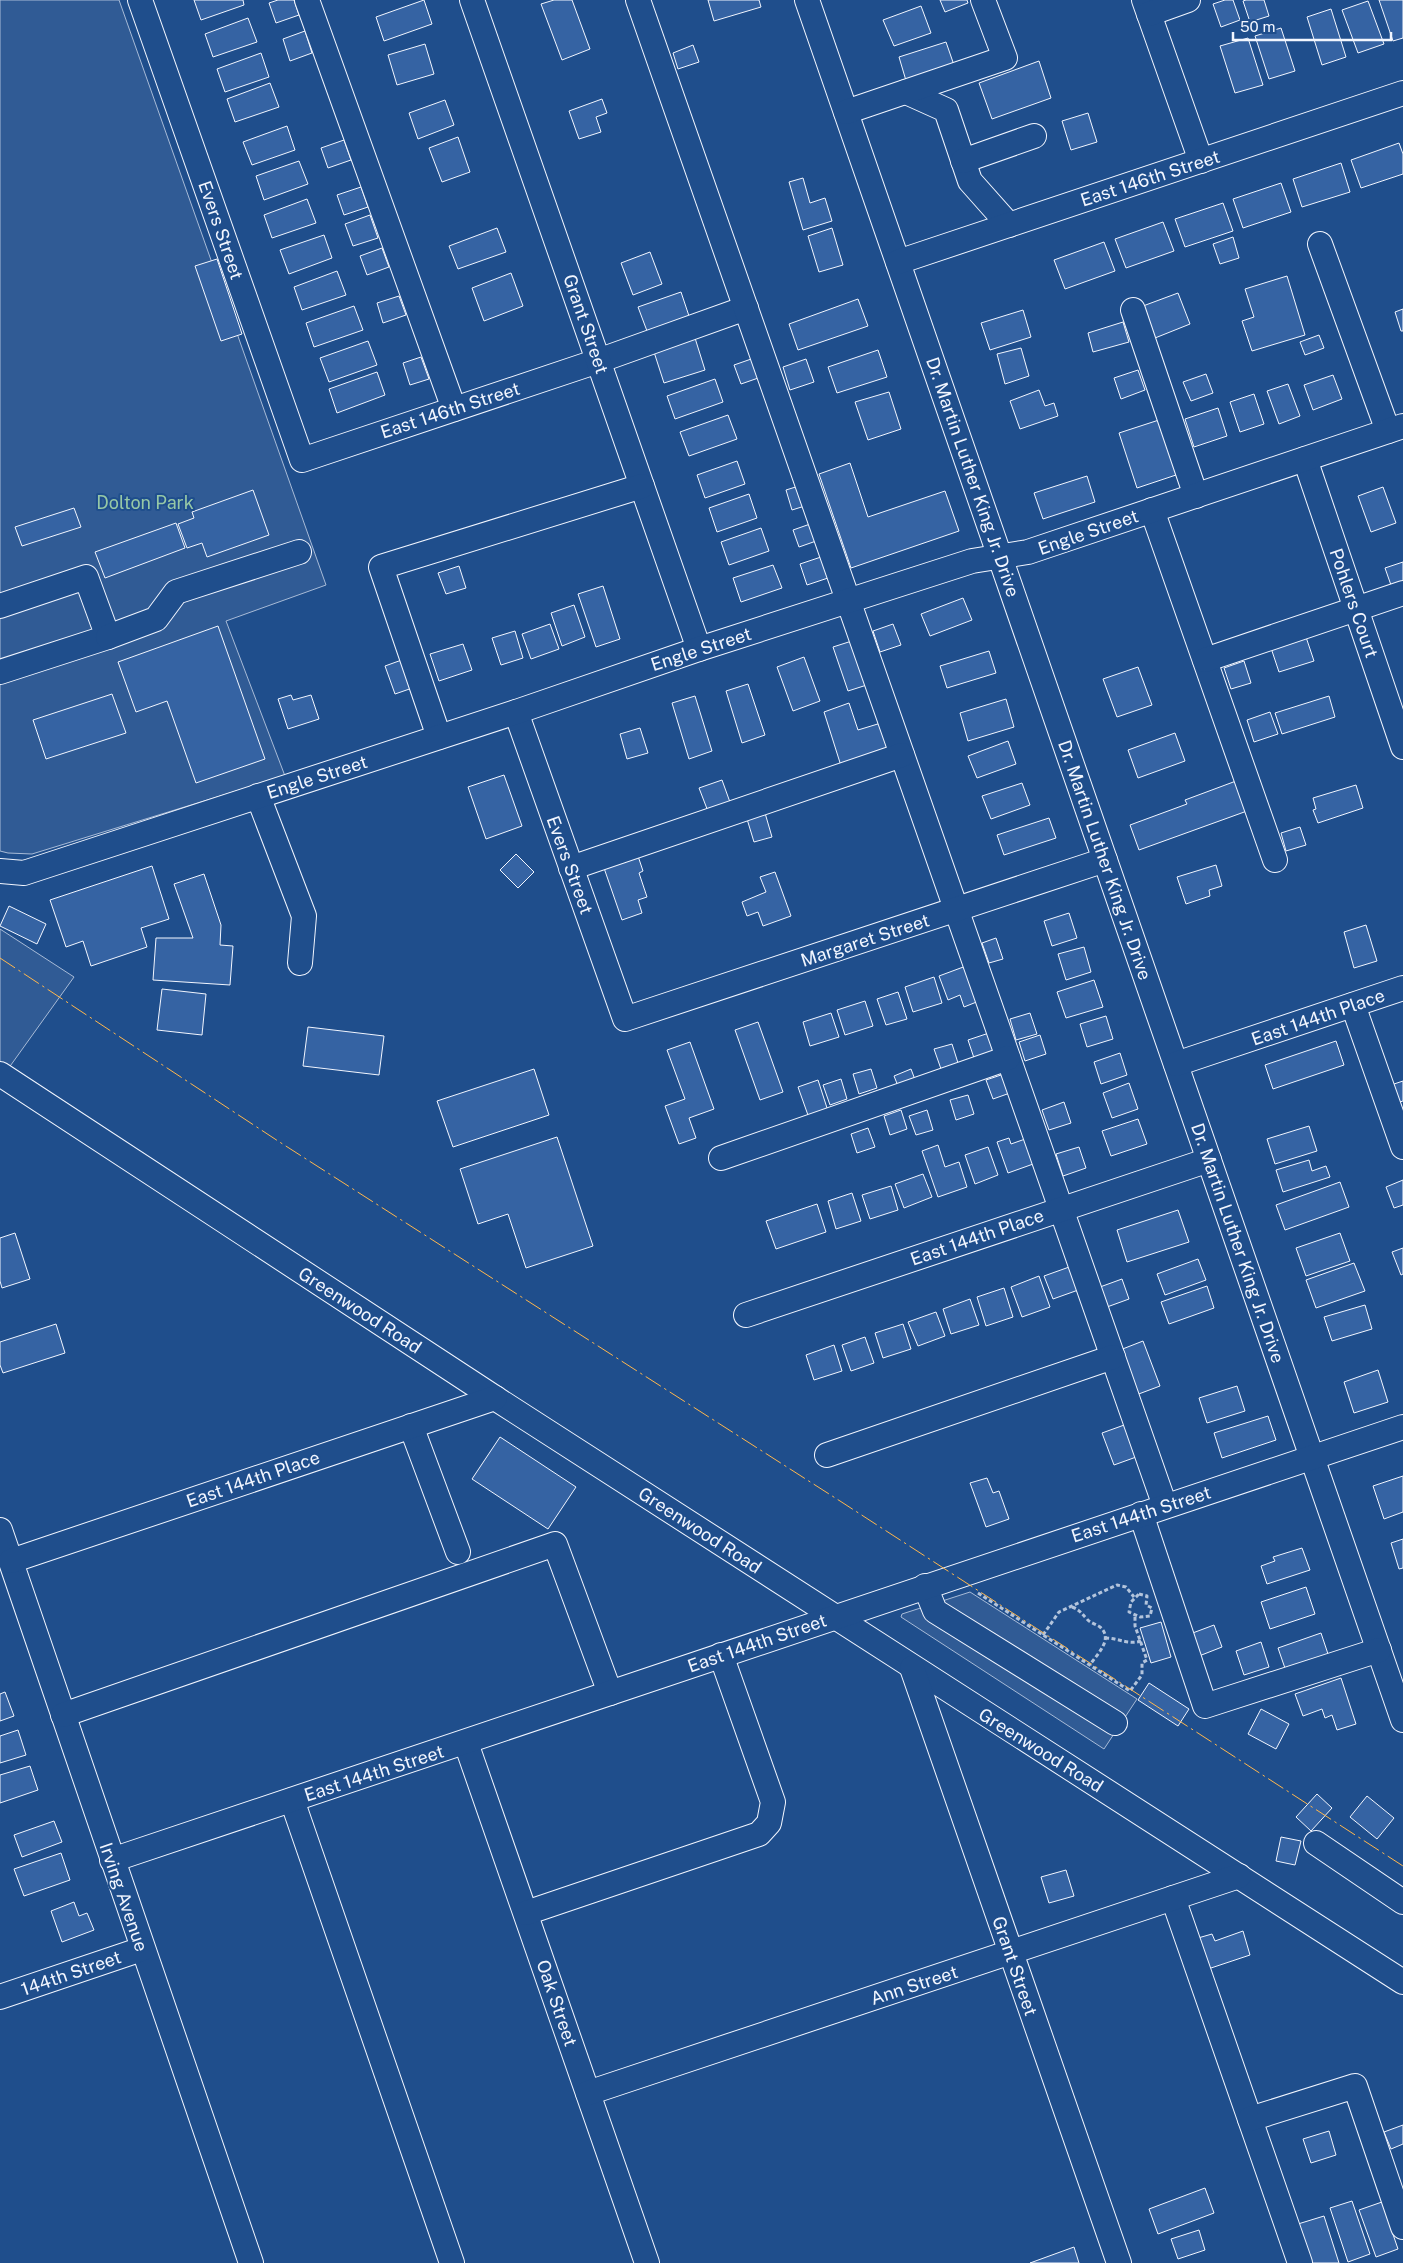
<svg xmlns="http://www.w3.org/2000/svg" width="1403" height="2263" viewBox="0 0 1403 2263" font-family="'Public Sans',sans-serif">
	<rect width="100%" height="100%" fill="#1f4e8c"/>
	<g fill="#305b95" stroke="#a8bbd7">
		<path d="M0,0H119L326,585L226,621L285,776L32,854L8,853L0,851Z"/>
		<path d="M0,929L74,977L3,1076L0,1074Z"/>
		<path d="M970,1592L1137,1699L1104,1749L901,1617L902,1614Z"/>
	</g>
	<g fill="#3563a3" stroke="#f2f6ff">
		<path d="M194,0H243L244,5L201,20Z"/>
		<path d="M278,0H294L299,15L276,23L269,3Z"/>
		<path d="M424,0L432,24L384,41L376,17Z"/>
		<path d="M554,0H572L590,49L562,60L541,4Z"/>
		<path d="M708,0H759L761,7L714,21Z"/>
		<path d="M940,0H967L968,3L945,12Z"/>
		<path d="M1225,0H1233L1240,20L1221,27L1213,4Z"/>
		<path d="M1246,0H1264L1269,16L1250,22L1243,1Z"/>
		<path d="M1379,0H1403V38L1393,41Z"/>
		<path d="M1368,1L1384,44L1358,53L1342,10Z"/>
		<path d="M921,6L931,33L894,46L883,20Z"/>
		<path d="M1331,9L1346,57L1322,65L1307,17Z"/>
		<path d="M248,18L257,42L213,57L205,34Z"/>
		<path d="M1281,28L1295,71L1269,79L1255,36Z"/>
		<path d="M305,31L312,53L290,61L283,39Z"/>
		<path d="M1248,38L1263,85L1235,93L1220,46Z"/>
		<path d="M946,42L955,68L907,84L899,57Z"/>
		<path d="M425,44L434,74L397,85L388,55Z"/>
		<path d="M693,45L699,62L678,69L673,53Z"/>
		<path d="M261,53L269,77L225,92L217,69Z"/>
		<path d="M1039,61L1051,98L992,119L979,83Z"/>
		<path d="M270,83L279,107L235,122L227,99Z"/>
		<path d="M602,99L607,113L596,117L601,132L579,139L569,111Z"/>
		<path d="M445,100L454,125L418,139L409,113Z"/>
		<path d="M1088,113L1097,142L1071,150L1062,121Z"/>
		<path d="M287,126L295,150L252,165L243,142Z"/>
		<path d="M458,137L470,172L442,182L429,148Z"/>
		<path d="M344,140L351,160L328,168L321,148Z"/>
		<path d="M1399,143L1403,154V174L1361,188L1351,160Z"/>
		<path d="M299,161L308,184L264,200L256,176Z"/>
		<path d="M1341,163L1350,192L1302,207L1293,179Z"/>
		<path d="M803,178L810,203L825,198L832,221L803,230L789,182Z"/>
		<path d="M1281,183L1291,212L1243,228L1233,199Z"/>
		<path d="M361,187L368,207L344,215L337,195Z"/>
		<path d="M307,199L316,223L272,238L264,215Z"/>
		<path d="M1223,203L1233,231L1185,247L1175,219Z"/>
		<path d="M370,215L378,238L353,246L345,224Z"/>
		<path d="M1163,222L1174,251L1126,268L1115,239Z"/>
		<path d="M497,228L506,252L458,269L449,246Z"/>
		<path d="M832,228L843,265L819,272L808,236Z"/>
		<path d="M324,235L332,258L289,274L280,250Z"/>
		<path d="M1233,237L1239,258L1220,264L1213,244Z"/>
		<path d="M1104,242L1115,271L1065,289L1054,260Z"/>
		<path d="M382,248L389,267L367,275L360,256Z"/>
		<path d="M650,252L662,284L633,295L621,263Z"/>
		<path d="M217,259L242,334L221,341L195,266Z"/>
		<path d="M337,271L346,295L302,310L294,287Z"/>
		<path d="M511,273L523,306L484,321L472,288Z"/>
		<path d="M1287,276L1305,335L1252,351L1242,321L1254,317L1245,289Z"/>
		<path d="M681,292L689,316L647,331L638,307Z"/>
		<path d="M1178,293L1190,324L1155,338L1143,306Z"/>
		<path d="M399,296L406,315L383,323L377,303Z"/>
		<path d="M858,299L868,326L798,350L789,324Z"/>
		<path d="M354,306L363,330L314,347L306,323Z"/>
		<path d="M1403,309V331H1401L1395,312Z"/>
		<path d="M1023,310L1031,337L990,350L981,323Z"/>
		<path d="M1123,322L1129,342L1093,352L1088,333Z"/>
		<path d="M1319,335L1324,348L1305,355L1300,342Z"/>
		<path d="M695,338L705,370L664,383L654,352Z"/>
		<path d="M368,341L377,365L329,382L320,358Z"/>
		<path d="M1021,348L1029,376L1005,384L997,354Z"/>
		<path d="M878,350L887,377L837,393L828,367Z"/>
		<path d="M421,357L429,379L410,385L403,363Z"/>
		<path d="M757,357L764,376L741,384L734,365Z"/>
		<path d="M806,359L814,382L790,390L783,367Z"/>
		<path d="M1138,370L1145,390L1121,399L1114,378Z"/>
		<path d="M377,372L385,395L337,413L329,389Z"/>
		<path d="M1206,374L1213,393L1191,401L1183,382Z"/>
		<path d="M1333,375L1342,399L1313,410L1304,385Z"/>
		<path d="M715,379L723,402L675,419L667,396Z"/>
		<path d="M1288,384L1300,416L1279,424L1267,391Z"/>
		<path d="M1039,390L1045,406L1054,403L1058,416L1020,429L1010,401Z"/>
		<path d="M889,392L901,429L868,440L855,402Z"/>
		<path d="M1254,394L1264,424L1240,432L1230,402Z"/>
		<path d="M1218,408L1227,436L1194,447L1185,419Z"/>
		<path d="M728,415L737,439L689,456L680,432Z"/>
		<path d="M1165,418L1182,473L1137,488L1119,433Z"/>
		<path d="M737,461L745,484L705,498L697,475Z"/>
		<path d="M850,463L868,517L945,491L959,531L851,568L819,474Z"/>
		<path d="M1087,476L1095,502L1043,519L1034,493Z"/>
		<path d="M802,485L808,505L792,510L786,490Z"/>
		<path d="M1383,487L1396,523L1371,532L1358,496Z"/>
		<path d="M253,490L269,535L207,557L202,543L187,548L178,524L194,518L192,512Z"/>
		<path d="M749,494L757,518L717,532L709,508Z"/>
		<path d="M74,508L81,527L22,546L15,527Z"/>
		<path d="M176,523L185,548L105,578L95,552Z"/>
		<path d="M813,523L819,540L799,547L793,530Z"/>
		<path d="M761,528L769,551L729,565L721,542Z"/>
		<path d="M827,555L834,576L807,585L800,564Z"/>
		<path d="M1403,562V585L1392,588L1385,568Z"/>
		<path d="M773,565L782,588L741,602L733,578Z"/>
		<path d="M459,566L466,588L446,594L438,573Z"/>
		<path d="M603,586L620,639L596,647L578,594Z"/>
		<path d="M963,598L972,620L930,636L921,614Z"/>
		<path d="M574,605L585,637L562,646L551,613Z"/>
		<path d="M550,624L559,649L531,659L522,634Z"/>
		<path d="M893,624L901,645L880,652L873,631Z"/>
		<path d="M218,626L265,759L196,783L167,701L136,712L118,662Z"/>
		<path d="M515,631L523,658L501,665L492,638Z"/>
		<path d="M1306,637L1314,661L1279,672L1271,648Z"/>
		<path d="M858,639L873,683L848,691L833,647Z"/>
		<path d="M463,644L472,670L439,681L430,654Z"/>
		<path d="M989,651L996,673L947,688L940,666Z"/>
		<path d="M410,657L421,685L395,694L385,666Z"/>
		<path d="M804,657L820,701L793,711L777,667Z"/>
		<path d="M1244,661L1251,683L1231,689L1224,668Z"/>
		<path d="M1138,667L1152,705L1117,717L1103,679Z"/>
		<path d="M748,684L765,735L742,743L726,691Z"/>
		<path d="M112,694L126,733L46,759L33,720Z"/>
		<path d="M291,695L293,700L311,695L319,719L288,729L278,699Z"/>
		<path d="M695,696L712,751L689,759L672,703Z"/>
		<path d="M1329,696L1335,717L1282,734L1275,713Z"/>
		<path d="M1006,699L1014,727L968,741L960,713Z"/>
		<path d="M849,703L858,730L881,723L891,753L842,769L824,712Z"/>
		<path d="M1270,712L1278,734L1254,742L1247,720Z"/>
		<path d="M640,728L648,753L627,759L620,734Z"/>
		<path d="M1175,733L1185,761L1138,778L1128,750Z"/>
		<path d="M1008,741L1016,764L977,778L968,756Z"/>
		<path d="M504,775L522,826L486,839L468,787Z"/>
		<path d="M722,780L731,805L709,814L699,788Z"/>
		<path d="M1236,781L1247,811L1139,850L1130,825L1187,804L1185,800Z"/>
		<path d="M1022,783L1030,805L991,819L982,796Z"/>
		<path d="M1356,785L1363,808L1318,823L1313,810L1316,809L1313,798Z"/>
		<path d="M765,813L772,837L754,842L747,819Z"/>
		<path d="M1049,818L1056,838L1004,855L997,835Z"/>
		<path d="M1300,827L1306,845L1286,851L1281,833Z"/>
		<path d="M516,854L534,872L518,888L500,870Z"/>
		<path d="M638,856L643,871L639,873L647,897L638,900L642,913L622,920L604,868Z"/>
		<path d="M1216,865L1222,886L1209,890L1210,896L1186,904L1177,877Z"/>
		<path d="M152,866L169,919L141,928L147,947L91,966L83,941L66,947L50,900Z"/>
		<path d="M775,872L791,916L763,926L758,912L747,916L742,902L766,892L760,877Z"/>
		<path d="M204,874L221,925L220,945L233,946L230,985L153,980L156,938H193L174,884Z"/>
		<path d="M9,906L46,924L37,944L0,926Z"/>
		<path d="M1069,913L1077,938L1052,946L1044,921Z"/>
		<path d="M1366,925L1377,961L1354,968L1344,932Z"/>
		<path d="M996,938L1003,959L989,963L982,943Z"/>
		<path d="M1084,947L1091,972L1066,980L1058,954Z"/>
		<path d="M966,966L979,1001L964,1007L960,995L948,1000L939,976Z"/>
		<path d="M934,977L942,1003L913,1012L905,987Z"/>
		<path d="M1094,980L1103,1007L1066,1018L1057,992Z"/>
		<path d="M162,989L206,994L202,1035L157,1030Z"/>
		<path d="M898,992L907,1019L886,1025L877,999Z"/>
		<path d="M865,1001L873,1026L845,1035L837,1010Z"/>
		<path d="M831,1013L839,1037L810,1046L803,1022Z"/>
		<path d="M1030,1013L1037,1034L1016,1040L1010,1019Z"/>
		<path d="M1106,1016L1113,1039L1087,1047L1080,1024Z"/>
		<path d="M758,1022L783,1092L760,1100L735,1030Z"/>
		<path d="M308,1027L384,1036L379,1075L303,1066Z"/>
		<path d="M989,1033L996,1054L975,1061L968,1040Z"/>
		<path d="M1040,1035L1046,1054L1025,1061L1019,1042Z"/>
		<path d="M1336,1041L1344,1065L1273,1089L1265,1065Z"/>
		<path d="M690,1042L714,1109L689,1118L696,1138L679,1144L665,1106L685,1099L667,1050Z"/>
		<path d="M952,1044L958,1063L941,1069L934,1049Z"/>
		<path d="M1120,1053L1127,1075L1101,1084L1094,1062Z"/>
		<path d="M534,1069L549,1115L453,1147L437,1101Z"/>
		<path d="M871,1069L877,1088L859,1094L853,1074Z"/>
		<path d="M911,1069L917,1085L900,1091L894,1076Z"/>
		<path d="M1004,1074L1010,1093L993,1099L986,1080Z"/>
		<path d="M841,1079L847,1099L830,1105L823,1085Z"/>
		<path d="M818,1080L828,1111L809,1118L798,1087Z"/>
		<path d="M1403,1081V1101L1397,1103L1391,1085Z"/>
		<path d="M1129,1083L1138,1109L1112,1118L1103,1093Z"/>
		<path d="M968,1095L974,1114L956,1120L950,1100Z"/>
		<path d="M1064,1102L1071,1123L1049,1130L1042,1110Z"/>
		<path d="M901,1110L907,1129L890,1135L884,1116Z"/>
		<path d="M927,1110L933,1130L916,1135L909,1116Z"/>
		<path d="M1138,1119L1147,1144L1111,1156L1102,1131Z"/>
		<path d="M1309,1126L1317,1151L1275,1164L1267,1139Z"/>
		<path d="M868,1128L875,1147L857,1153L851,1134Z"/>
		<path d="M557,1137L593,1246L526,1268L508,1214L478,1224L460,1169Z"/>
		<path d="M1009,1138L1011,1144L1028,1138L1036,1163L1008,1173L997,1142Z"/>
		<path d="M938,1145L945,1167L959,1162L967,1187L938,1197L922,1151Z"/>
		<path d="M988,1147L998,1175L975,1184L965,1155Z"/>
		<path d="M1079,1147L1086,1168L1063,1176L1056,1154Z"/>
		<path d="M1309,1160L1312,1171L1326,1166L1330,1177L1283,1192L1276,1170Z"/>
		<path d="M923,1174L932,1197L904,1208L895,1184Z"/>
		<path d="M1403,1180V1205L1394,1208L1386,1187Z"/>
		<path d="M1340,1182L1349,1207L1285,1230L1276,1205Z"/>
		<path d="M891,1186L898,1210L870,1219L862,1195Z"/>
		<path d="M852,1193L861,1221L836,1229L828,1201Z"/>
		<path d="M817,1204L826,1232L776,1249L766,1221Z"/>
		<path d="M1178,1210L1189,1242L1127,1262L1117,1230Z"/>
		<path d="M15,1233L30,1279L2,1288L0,1281V1238Z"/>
		<path d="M1340,1233L1350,1261L1306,1276L1296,1248Z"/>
		<path d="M1403,1248V1274L1401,1275L1392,1252Z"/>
		<path d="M1198,1259L1206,1280L1165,1295L1157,1274Z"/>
		<path d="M1354,1263L1365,1291L1316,1308L1306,1280Z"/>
		<path d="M1072,1266L1081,1289L1053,1299L1044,1276Z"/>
		<path d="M1039,1276L1050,1307L1022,1317L1011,1287Z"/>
		<path d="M1122,1279L1129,1299L1107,1307L1100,1287Z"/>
		<path d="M1207,1286L1214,1308L1169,1324L1161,1302Z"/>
		<path d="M1004,1288L1013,1317L986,1326L977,1297Z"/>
		<path d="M970,1299L979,1325L951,1334L943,1309Z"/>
		<path d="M1365,1305L1372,1329L1332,1341L1324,1317Z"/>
		<path d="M936,1312L945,1336L918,1346L908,1322Z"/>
		<path d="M56,1324L65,1353L3,1373L0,1365V1342Z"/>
		<path d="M903,1324L911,1349L883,1358L875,1333Z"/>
		<path d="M865,1337L874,1363L851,1371L842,1345Z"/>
		<path d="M1143,1341L1160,1386L1136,1395L1120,1350Z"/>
		<path d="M834,1345L842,1371L814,1380L806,1355Z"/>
		<path d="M1378,1370L1388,1402L1354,1413L1344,1382Z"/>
		<path d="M1237,1386L1245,1411L1207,1423L1199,1398Z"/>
		<path d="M1268,1416L1276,1440L1222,1458L1214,1433Z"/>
		<path d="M1127,1424L1139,1456L1114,1465L1102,1433Z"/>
		<path d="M500,1437L576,1487L548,1529L472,1479Z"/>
		<path d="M1403,1476V1512L1384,1519L1373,1486Z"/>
		<path d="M987,1478L993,1493L999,1491L1009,1519L986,1527L970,1483Z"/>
		<path d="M1403,1539V1568L1399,1569L1391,1543Z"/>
		<path d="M1302,1548L1310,1570L1267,1584L1261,1566L1275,1561L1273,1557Z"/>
		<path d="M1306,1587L1315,1614L1270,1629L1261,1602Z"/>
		<path d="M1161,1622L1171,1657L1151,1663L1140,1628Z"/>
		<path d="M1214,1625L1222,1647L1199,1656L1190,1634Z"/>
		<path d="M1321,1633L1330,1660L1287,1674L1278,1648Z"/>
		<path d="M1261,1642L1269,1667L1244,1675L1236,1651Z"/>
		<path d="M1341,1678L1356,1724L1337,1730L1332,1715L1325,1718L1322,1709L1303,1716L1295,1694Z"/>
		<path d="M1149,1683L1189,1709L1178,1726L1138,1700Z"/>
		<path d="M5,1692L14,1716L0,1721V1694Z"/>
		<path d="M1261,1709L1289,1724L1276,1749L1248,1734Z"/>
		<path d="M18,1730L26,1755L0,1763V1736Z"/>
		<path d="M30,1766L38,1790L0,1803V1775Z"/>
		<path d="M1317,1794L1332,1808L1311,1831L1296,1817Z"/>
		<path d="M1367,1796L1394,1818L1377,1839L1350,1817Z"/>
		<path d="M54,1821L62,1842L22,1857L14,1835Z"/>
		<path d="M1281,1837L1301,1841L1295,1865L1276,1861Z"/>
		<path d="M61,1853L70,1880L24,1896L14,1869Z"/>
		<path d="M1066,1870L1074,1896L1049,1903L1041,1877Z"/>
		<path d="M74,1902L79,1916L87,1913L94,1930L62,1942L51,1911Z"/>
		<path d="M1243,1931L1250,1955L1208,1969L1198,1938L1212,1934L1215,1941Z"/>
		<path d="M1403,2125V2144L1391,2149L1384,2132Z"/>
		<path d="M1329,2131L1336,2155L1311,2163L1303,2139Z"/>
		<path d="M1205,2188L1214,2213L1158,2234L1149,2209Z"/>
		<path d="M1352,2201L1370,2254L1348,2262L1330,2208Z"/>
		<path d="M1382,2202L1398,2249L1376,2257L1359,2210Z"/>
		<path d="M1324,2216L1339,2263H1310L1298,2224Z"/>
		<path d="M1199,2230L1205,2250L1178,2259L1171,2239Z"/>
		<path d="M1074,2247L1079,2263H1030Z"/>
	</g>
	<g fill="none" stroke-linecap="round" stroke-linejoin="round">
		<g stroke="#f2f6ff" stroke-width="26">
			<g id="minor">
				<path d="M140,0L302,460L598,361L746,308"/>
				<path d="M307,0L454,409"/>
				<path d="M472,0L699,649"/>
				<path d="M638,0L1165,1506"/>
				<path d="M807,0L1403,1720"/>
				<path d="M1144,0L1201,161"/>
				<path d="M1149,14L1188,0"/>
				<path d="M906,92L946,110L970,181L1009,225"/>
				<path d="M846,112L1005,58L983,0"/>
				<path d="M963,161L1034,136"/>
				<path d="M1320,244L1388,431"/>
				<path d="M898,262L1403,93"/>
				<path d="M1133,310L1196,496"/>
				<path d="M1305,459L1403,747"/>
				<path d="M1152,510L1275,860"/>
				<path d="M0,606L86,577L108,637L0,672"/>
				<path d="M108,637L156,619L176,592L299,552"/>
				<path d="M1205,660L1403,593"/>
				<path d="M516,712L625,1019L1105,860"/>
				<path d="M439,737L381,567L642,486"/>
				<path d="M258,796L304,916L300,963"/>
				<path d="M571,868L902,755"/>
				<path d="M0,871L24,873L516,712L699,649L972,561L1028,552L1403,426"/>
				<path d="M1353,1005L1403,1147"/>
				<path d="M1176,1064L1403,988"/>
				<path d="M0,1074L495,1398L1403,1982"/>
				<path d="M721,1158L1008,1058"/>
				<path d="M746,1315L1209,1160"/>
				<path d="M411,1426L458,1552"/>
				<path d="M827,1455L1113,1357"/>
				<path d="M1141,1514L1205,1706L1379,1650"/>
				<path d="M0,1530L251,2263"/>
				<path d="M11,1561L495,1398"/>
				<path d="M925,1586L935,1611L1115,1723"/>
				<path d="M912,1668L1119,2263"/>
				<path d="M63,1715L555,1544L610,1693"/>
				<path d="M466,1743L647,2263"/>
				<path d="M292,1800L452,2263"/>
				<path d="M1316,1843L1403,1902"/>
				<path d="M112,1860L1403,1427"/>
				<path d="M1173,1898L1300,2263"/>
				<path d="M526,1913L759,1834L769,1823L773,1802L721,1655"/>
				<path d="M0,1997L142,1949"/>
				<path d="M588,2093L1239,1876"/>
				<path d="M1250,2119L1355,2086L1403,2227"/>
			</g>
		</g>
		<g stroke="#b3c4dc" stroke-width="3" stroke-dasharray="4 2.5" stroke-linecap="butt">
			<path d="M978,1593L1130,1691L1142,1675V1663L1147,1660L1135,1626V1616"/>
			<path d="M1139,1594L1147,1596L1146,1605L1152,1608L1150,1616L1140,1617L1129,1612L1131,1602Z"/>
			<path d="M1072,1607C1080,1610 1081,1613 1087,1619C1090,1623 1096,1624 1100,1627C1114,1639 1097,1654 1090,1665"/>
			<path d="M1043,1635L1059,1612L1117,1585L1126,1587L1134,1597"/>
			<path d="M1105,1638C1118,1638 1128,1645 1141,1641"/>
		</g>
		<use href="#minor" stroke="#1f4e8c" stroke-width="24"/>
		<path stroke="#ffb74d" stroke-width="1" stroke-dasharray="18 4 2.5 4" stroke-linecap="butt" d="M0,958L278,1141L840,1501L1403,1866"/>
	</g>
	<g text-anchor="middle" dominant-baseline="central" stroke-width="4" stroke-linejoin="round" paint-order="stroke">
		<g font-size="18" fill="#f2f6ff" stroke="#1f4e8c">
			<text transform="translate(1150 178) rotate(-18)">East 146th Street</text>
			<text transform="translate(221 230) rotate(71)">Evers Street</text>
			<text transform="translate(586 324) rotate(71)">Grant Street</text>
			<text transform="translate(450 410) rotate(-18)">East 146th Street</text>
			<text transform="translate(973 477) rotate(71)">Dr. Martin Luther King Jr. Drive</text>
			<text transform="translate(1088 532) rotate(-19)">Engle Street</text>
			<text transform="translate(1354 603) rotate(71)">Pohlers Court</text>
			<text transform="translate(701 649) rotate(-18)">Engle Street</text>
			<text transform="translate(317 777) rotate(-18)">Engle Street</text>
			<text transform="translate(1105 860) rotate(71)">Dr. Martin Luther King Jr. Drive</text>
			<text transform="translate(570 865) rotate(70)">Evers Street</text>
			<text transform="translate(865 940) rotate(-18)">Margaret Street</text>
			<text transform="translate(1318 1017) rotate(-19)">East 144th Place</text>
			<text transform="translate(977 1237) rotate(-19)">East 144th Place</text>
			<text transform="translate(1238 1243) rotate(71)">Dr. Martin Luther King Jr. Drive</text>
			<text transform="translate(360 1310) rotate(33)">Greenwood Road</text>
			<text transform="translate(253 1479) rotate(-19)">East 144th Place</text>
			<text transform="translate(1141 1514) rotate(-18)">East 144th Street</text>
			<text transform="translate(700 1530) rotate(33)">Greenwood Road</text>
			<text transform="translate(757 1643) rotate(-19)">East 144th Street</text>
			<text transform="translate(1041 1750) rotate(32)">Greenwood Road</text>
			<text transform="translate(374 1773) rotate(-18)">East 144th Street</text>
			<text transform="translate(124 1897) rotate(71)">Irving Avenue</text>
			<text transform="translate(1015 1966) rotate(71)">Grant Street</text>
			<text transform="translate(71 1973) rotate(-19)">144th Street</text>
			<text transform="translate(914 1985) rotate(-18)">Ann Street</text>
			<text transform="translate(557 2003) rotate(71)">Oak Street</text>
		</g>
		<g font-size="18" fill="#97c8a6" stroke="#1f4e8c">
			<text x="145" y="502">Dolton Park</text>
		</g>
	</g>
	<path d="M1233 32v8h158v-8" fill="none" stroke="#f2f6ff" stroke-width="2.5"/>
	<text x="1240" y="32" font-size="15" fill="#f2f6ff" stroke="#1f4e8c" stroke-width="4" paint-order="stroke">50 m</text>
</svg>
